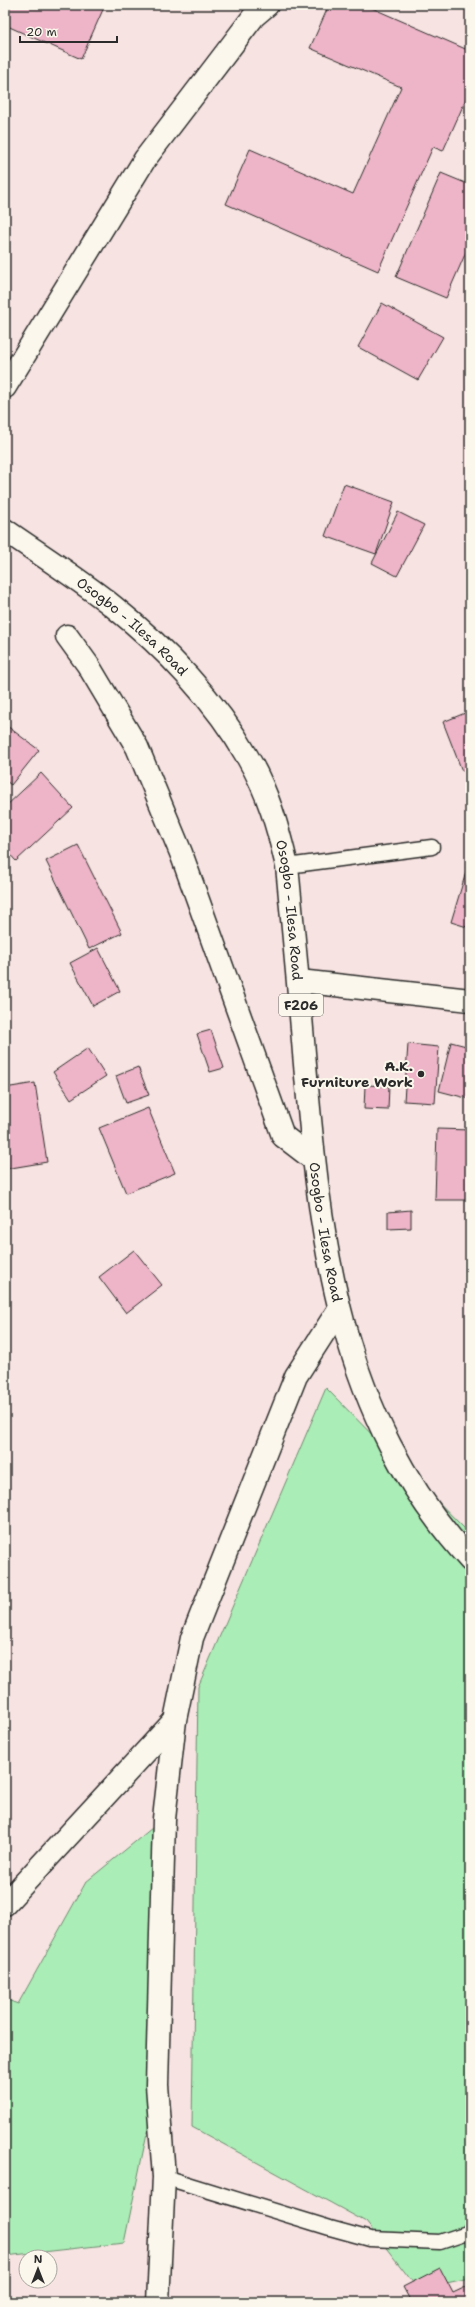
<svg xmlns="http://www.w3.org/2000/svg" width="475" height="2307" viewBox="0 0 475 2307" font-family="'Shantell Sans',sans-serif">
	<rect width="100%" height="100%" fill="#f7e3e1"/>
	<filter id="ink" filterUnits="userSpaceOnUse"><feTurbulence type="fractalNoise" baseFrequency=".025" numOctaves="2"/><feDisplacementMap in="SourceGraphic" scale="8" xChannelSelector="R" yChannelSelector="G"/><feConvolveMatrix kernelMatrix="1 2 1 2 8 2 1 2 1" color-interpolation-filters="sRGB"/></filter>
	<g filter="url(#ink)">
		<g fill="#abedb6" stroke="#6b8c70">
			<path d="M326,1388L470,1534V2278L418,2289L366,2222L192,2127L198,1687Z"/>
			<path d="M163,1819L157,2085L124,2243L5,2256V1999L18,2004L86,1882Z"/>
		</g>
		<g fill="#eeb5c8" stroke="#2b2b2b">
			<path d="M5,5H105L81,59L5,25Z"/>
			<path d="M329,5H365L470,51V90L443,151L433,147L378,271L226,204L250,149L353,194L401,87L310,48Z"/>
			<path d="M441,173L470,185V243L446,298L396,277Z"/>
			<path d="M382,303L443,337L418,380L358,347Z"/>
			<path d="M344,484L394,502L376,554L325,536Z"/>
			<path d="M398,512L424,525L397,576L372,563Z"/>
			<path d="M470,711V768L462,771L443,722Z"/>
			<path d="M7,726L39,750L11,785L5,780V729Z"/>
			<path d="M41,773L73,808L16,861L5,849V807Z"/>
			<path d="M78,845L122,933L89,949L46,861Z"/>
			<path d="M470,859V928L451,922Z"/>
			<path d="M98,948L120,991L93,1006L70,963Z"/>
			<path d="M211,1030L224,1068L210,1072L197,1034Z"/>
			<path d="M451,1042L470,1047V1099L439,1091Z"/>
			<path d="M408,1044L439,1047L435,1103L404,1101Z"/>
			<path d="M88,1048L106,1076L71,1099L53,1072Z"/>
			<path d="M138,1067L149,1095L126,1103L116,1076Z"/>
			<path d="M35,1083L47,1162L5,1169V1088Z"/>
			<path d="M365,1085L389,1086L388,1110L364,1109Z"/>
			<path d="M148,1108L175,1173L126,1193L99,1128Z"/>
			<path d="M437,1129L470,1130V1200H435Z"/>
			<path d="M411,1210V1228L388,1229V1212Z"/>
			<path d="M134,1250L162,1285L126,1313L99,1277Z"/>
			<path d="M440,2268L453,2293L470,2285V2302H411L403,2287Z"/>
		</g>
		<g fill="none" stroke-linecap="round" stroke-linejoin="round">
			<g stroke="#2b2b2b" stroke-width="17">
				<g id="lane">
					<path d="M287,866L432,847"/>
					<path d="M164,2177L330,2228L370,2239L440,2242L470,2232"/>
				</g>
			</g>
			<g stroke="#2b2b2b" stroke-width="25">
				<g id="street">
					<path d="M5,387L145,159L254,16L267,5"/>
					<path d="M67,636L88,665L137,747L181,853L283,1136L313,1159"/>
					<path d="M299,981L470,1000"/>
					<path d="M5,1904L175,1720"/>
					<path d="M158,2302L164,2177L157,2085L164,1819L175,1720L192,1638L296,1376L339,1309"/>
				</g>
			</g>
			<g stroke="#2b2b2b" stroke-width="25">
				<g id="primary">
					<path id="s1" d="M5,530C41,555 79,579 114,607C165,648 216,701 248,758C268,792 278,828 287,866C293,928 299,990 304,1053C320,1240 337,1414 470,1560"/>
				</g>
			</g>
			<use href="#lane" stroke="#fbf7ec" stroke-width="14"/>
			<use href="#street" stroke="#fbf7ec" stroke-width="22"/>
			<use href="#primary" stroke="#fbf7ec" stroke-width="22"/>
		</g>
	</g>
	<circle fill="#2b2b2b" stroke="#fbf7ec" stroke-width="1.5" cx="421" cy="1074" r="4"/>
	<g text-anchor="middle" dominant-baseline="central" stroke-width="4" stroke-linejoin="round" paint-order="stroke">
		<rect fill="#fbf7ec" stroke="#696865" stroke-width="1" x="279" y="994" width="44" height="22" rx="3"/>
		<g font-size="13" font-weight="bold" fill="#2b2b2b">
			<text x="301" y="1005">F206</text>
		</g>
		<g font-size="14" fill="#2b2b2b" stroke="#fbf7ec">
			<text stroke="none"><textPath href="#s1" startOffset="160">Osogbo - Ilesa Road</textPath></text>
			<text stroke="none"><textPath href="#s1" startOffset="496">Osogbo - Ilesa Road</textPath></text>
			<text stroke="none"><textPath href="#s1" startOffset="820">Osogbo - Ilesa Road</textPath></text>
		</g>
		<g font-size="14" font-weight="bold" fill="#2b2b2b" stroke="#fbf7ec" text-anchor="end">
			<text x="413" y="1066">A.K.<tspan x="413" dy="16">Furniture Work</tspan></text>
		</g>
	</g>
	<rect width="475" height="2307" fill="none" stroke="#fbf7ec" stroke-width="20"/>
	<rect x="10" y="10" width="455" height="2287" fill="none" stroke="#2b2b2b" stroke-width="1.5" filter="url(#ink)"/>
	<g transform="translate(38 2269)"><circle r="19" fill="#fbf7ec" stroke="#a8a59f"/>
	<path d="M0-3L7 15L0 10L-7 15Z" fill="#2b2b2b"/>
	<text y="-6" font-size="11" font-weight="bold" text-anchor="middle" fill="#2b2b2b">N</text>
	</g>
	<path d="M20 36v6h97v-6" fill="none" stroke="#2b2b2b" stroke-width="2"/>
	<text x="26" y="36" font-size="12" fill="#2b2b2b" stroke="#fbf7ec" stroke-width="3" paint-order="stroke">20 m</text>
</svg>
